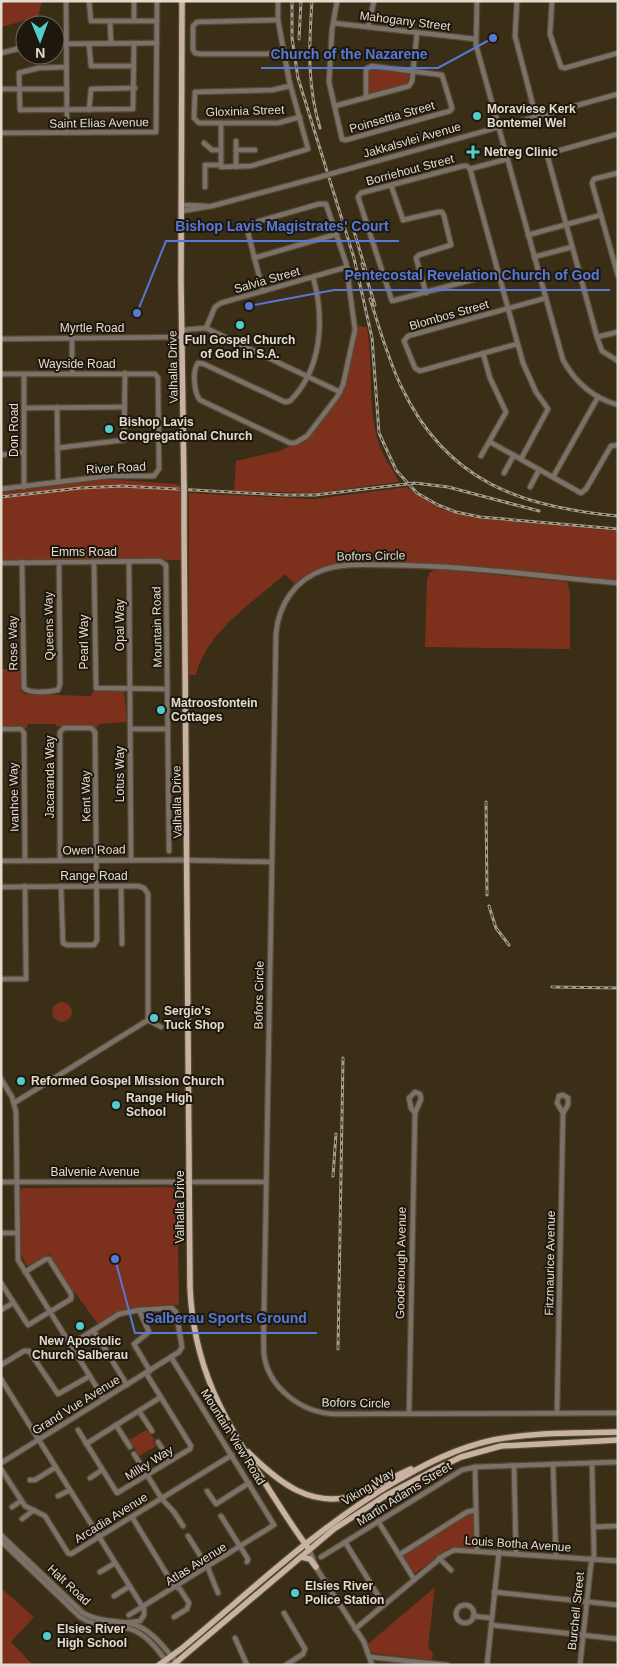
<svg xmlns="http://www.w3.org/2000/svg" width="619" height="1666" viewBox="0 0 619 1666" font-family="Helvetica,sans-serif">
	<rect width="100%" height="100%" fill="#3a2e16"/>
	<g fill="#7d301b">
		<path d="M1,1H42L38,17L1,27Z"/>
		<path d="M371,68L407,72L410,75L407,84L369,94V70Z"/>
		<path d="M358,326L367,327C374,366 366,411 381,449C386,461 394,471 399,482L317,493L234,491L236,461L279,451L308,438L341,395Z"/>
		<path d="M107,479L176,484L180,486L181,560L1,561V493Z"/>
		<path d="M407,487L441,509L475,518L618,531V581L418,563H344L320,568L295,584L285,574C254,602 206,632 196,675H189V493L314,499Z"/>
		<path d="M438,569L567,582L570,592V649L425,647L427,580L430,572Z"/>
		<path d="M1,669H21V690L24,694L91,696L94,690L124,691L127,722L99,724L96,728L56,726V724H28L27,728L1,727Z"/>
		<circle cx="62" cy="1012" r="10"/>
		<path d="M172,1187L177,1192L179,1305C144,1307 129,1305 98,1324L74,1291H72L49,1254L30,1265H26L21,1254L20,1191L23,1188Z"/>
		<path d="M146,1430L155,1439L153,1441L156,1446L139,1456L129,1440Z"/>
		<path d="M468,1513L474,1516V1548L448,1549L414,1574L403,1559L404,1554Z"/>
		<path d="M435,1587L428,1647L433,1654L432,1660L372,1653L368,1644Z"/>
		<path d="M1,1588L34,1617L11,1642L33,1665H22L19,1663L17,1665H1Z"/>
	</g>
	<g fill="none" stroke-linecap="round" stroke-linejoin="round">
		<g stroke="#554a33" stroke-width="7">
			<g id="minor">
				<path d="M66,1L67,133"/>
				<path d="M89,1L91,21H157"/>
				<path d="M134,1V21"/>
				<path d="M337,1L332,30L329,82L342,139L346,140L450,111L452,108L442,75L372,66L366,69V98"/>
				<path d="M477,1L476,45L563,360C575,382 593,398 618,405"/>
				<path d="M517,1L515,36L536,117"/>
				<path d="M552,1L550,34L561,67L565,68L618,53"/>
				<path d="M278,20L197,22L193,26V50L195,53L200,54H268L283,50"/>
				<path d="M110,21L111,43"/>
				<path d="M333,23L475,39"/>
				<path d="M368,27L374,1"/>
				<path d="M55,44L157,43"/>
				<path d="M89,44L91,66H134"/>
				<path d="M1,53L25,47"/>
				<path d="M66,67L38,68L19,73L20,110L133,109L134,43"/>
				<path d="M290,86L272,90L195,92L194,118L199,123H278L300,117"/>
				<path d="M1,89H67"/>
				<path d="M335,106L409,86L412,81L417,33"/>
				<path d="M89,110L91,89L135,88"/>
				<path d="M221,123V167L251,166L308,149L289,80L278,20V1"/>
				<path d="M1,133L156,132L157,1"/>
				<path d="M618,134L550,153L548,158L597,337L602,351L618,361"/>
				<path d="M236,141V150"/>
				<path d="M204,143L212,150H221"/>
				<path d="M236,167V150H255"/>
				<path d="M470,169L523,363L536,392L548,409L521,459"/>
				<path d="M341,171L618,94"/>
				<path d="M618,173L594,179L592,183L618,276"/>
				<path d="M391,185L403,220L438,212H442L444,216L451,245L419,255L416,258L426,293"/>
				<path d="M205,187V165H221"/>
				<path d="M182,205L206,206"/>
				<path d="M182,211L212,206L320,177"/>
				<path d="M528,235L601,215"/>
				<path d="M534,257L572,247"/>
				<path d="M254,258L337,234"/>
				<path d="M498,273L392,301L358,197L361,193L463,166H467L470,169L507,159"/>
				<path d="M263,291L246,225L319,204H326L346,263L355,330L343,385L337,397L307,436L295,443H290L200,400C194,393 192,371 198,363L204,364L285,402L290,401C322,369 325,319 313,277"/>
				<path d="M206,328L215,307L221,303L347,267"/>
				<path d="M182,330L206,328L340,392"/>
				<path d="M597,337L618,332"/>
				<path d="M1,339L182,337"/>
				<path d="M517,344L420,371L415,368L404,341L408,336L546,298"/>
				<path d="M1,374H155L158,378L159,469L154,476H108L1,489"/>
				<path d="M24,374V487"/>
				<path d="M72,374V338"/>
				<path d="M57,407L58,482"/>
				<path d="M24,408L125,407"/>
				<path d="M490,442L581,493L586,489L611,446L618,445"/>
				<path d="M57,448L124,440L125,373"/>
				<path d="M1,455L24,452"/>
				<path d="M481,456L506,412L490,378L483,353"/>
				<path d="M504,473L514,455"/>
				<path d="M553,477L598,397"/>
				<path d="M530,487L539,470"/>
				<path d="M22,562L24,688C30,694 49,692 58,690L60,684L59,562"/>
				<path d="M94,562L96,688L167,689"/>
				<path d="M129,562L131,860"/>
				<path d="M1,563L160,561L166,565L169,851"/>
				<path d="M618,583C540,576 461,565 383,565C363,565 342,563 323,570C295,580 279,604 276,633L264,1311C264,1325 263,1340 264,1354C268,1388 302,1413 335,1414L618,1413"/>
				<path d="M1,729H21L24,733L25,861"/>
				<path d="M130,729H168"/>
				<path d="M60,860V732L64,728H91L95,732L97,940L94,945H67L63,943L61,886"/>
				<path d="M1,861L180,860L272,862"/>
				<path d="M121,886L122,944"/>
				<path d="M1,887L138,886L144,888L148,894V1020L14,1103"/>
				<path d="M1,979H26L25,886"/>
				<path d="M148,1020L161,1027"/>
				<path d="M1,1079L12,1097L16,1112L18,1260L104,1399"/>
				<path d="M415,1092L420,1094L421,1099L415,1113L411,1108L409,1098Z"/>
				<path d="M563,1095L568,1098V1105L563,1113L557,1103L559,1096Z"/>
				<path d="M1,1182H266"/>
				<path d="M1,1233H17"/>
				<path d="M1,1283L28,1325L71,1299V1294L49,1259H46L25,1272"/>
				<path d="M1,1310L13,1303"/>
				<path d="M139,1310L149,1332L134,1344L150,1371"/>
				<path d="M93,1330L109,1355"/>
				<path d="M113,1362L127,1385"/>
				<path d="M1,1365L24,1351H29L58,1394L90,1376"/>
				<path d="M1,1379L144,1609V1615L140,1621L124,1623"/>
				<path d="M139,1411L152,1431"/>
				<path d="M409,1413L415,1113"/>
				<path d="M557,1413L563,1113"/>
				<path d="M116,1425L130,1447"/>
				<path d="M78,1430L117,1493L190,1449L191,1446L146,1373"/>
				<path d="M158,1442L170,1461"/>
				<path d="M86,1444L161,1397"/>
				<path d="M134,1454L162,1499L174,1512L183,1526"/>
				<path d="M1,1463L179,1352L182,1347L176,1312L172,1308L139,1310L119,1314L70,1345"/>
				<path d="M553,1464L556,1557"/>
				<path d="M514,1466L516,1554"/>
				<path d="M475,1467L477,1551"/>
				<path d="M1,1469L25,1506L45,1516L68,1553L71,1554L232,1455"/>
				<path d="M90,1478L102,1470"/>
				<path d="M30,1480H35L56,1467"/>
				<path d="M207,1491L216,1504L249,1483"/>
				<path d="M58,1496L70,1490"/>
				<path d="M12,1507L21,1501"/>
				<path d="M221,1516L248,1559L247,1562"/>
				<path d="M132,1517L174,1586L180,1589L189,1603L187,1609L174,1617"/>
				<path d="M22,1519L34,1510"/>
				<path d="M378,1521L414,1579"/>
				<path d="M594,1527L618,1526"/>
				<path d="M1,1535L83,1613C99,1622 115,1620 132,1624C152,1629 166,1650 179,1665"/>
				<path d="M188,1536L208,1568L218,1593"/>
				<path d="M1,1541L80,1617C96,1628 115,1623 133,1630C149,1636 159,1653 170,1665"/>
				<path d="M345,1542L384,1605"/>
				<path d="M309,1549L317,1569L364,1642L372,1665"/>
				<path d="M399,1555L467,1512L476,1510"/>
				<path d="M321,1557L462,1470L475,1467L618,1462"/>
				<path d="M439,1558L451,1570"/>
				<path d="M100,1572L115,1563"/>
				<path d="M494,1592L618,1605"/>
				<path d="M114,1596L130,1586"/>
				<circle cx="465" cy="1614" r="9"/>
				<path d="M284,1613L305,1649L303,1654L286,1665"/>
				<path d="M129,1615L274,1525L171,1357"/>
				<path d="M473,1616L491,1618"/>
				<path d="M491,1625L618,1639"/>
				<path d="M355,1629L443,1556L454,1550L618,1561"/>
				<path d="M235,1638L247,1665"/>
				<path d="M370,1657L447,1665"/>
				<path d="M487,1665L499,1552"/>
				<path d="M580,1665L591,1564L594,1555L592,1463"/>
			</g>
		</g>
		<g stroke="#554a33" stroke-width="8">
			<g id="major">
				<path d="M182,1L181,282L184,487"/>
				<path d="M184,529L190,1287C193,1365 223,1419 265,1483C279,1505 293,1528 309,1549"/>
				<path d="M248,1452C278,1482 313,1511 359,1494C377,1487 394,1476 411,1469"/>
				<path d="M301,1557L310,1559L316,1567"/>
				<path d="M159,1665L181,1649C251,1591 315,1529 393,1483C425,1464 456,1448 493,1440C534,1432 576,1433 618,1432"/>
				<path d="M173,1665L334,1529L385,1496L436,1469L461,1457L501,1446L618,1440"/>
			</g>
		</g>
		<use href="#minor" stroke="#7c7169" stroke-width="4.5"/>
		<use href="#major" stroke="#c9b2a1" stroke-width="5.5"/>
		<g stroke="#a59c8a" stroke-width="3">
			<g id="rail">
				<path d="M292,1V38L298,78L354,258L372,338L379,433L396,470L417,493L438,505L456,512L480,517L618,529"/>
				<path d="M312,1C309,45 307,86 320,128"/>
				<path d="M299,39L301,1"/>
				<path d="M353,228L366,271"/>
				<path d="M362,264L375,305"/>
				<path d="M370,299C380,329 388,360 402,388C447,482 521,507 618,516"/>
				<path d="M1,497L80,488L122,486L284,495H315L415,483L448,487L539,511"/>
				<path d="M486,802L487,895"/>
				<path d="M489,906L496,928L509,945"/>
				<path d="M552,987L618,988"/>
				<path d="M333,1176L336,1134"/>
				<path d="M338,1349L343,1058"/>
			</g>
		</g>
		<use href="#rail" stroke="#1d170d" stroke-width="1" stroke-dasharray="4" stroke-linecap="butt"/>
		<g stroke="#554a33" stroke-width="7" stroke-linecap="butt">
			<path id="minor-bridge" d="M320,177L341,171"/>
		</g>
		<g stroke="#554a33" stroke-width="8" stroke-linecap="butt">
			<path id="major-bridge" d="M184,487V529"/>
		</g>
		<use href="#minor-bridge" stroke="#7c7169" stroke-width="4.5"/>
		<use href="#major-bridge" stroke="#c9b2a1" stroke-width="5.5"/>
	</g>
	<g fill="#52cdcd" stroke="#1d170d" stroke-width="2">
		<circle cx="477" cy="116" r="5"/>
		<path d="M470.5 144.5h5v5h5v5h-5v5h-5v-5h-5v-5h5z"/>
		<circle cx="240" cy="325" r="5"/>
		<circle cx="109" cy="429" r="5"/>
		<circle cx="161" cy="710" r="5"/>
		<circle cx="154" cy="1018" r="5"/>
		<circle cx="21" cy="1081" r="5"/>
		<circle cx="116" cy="1105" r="5"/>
		<circle cx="80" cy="1326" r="5"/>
		<circle cx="295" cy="1593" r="5"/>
		<circle cx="47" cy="1636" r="5"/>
	</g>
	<g text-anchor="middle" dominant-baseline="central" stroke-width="4" stroke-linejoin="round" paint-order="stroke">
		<g font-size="12" fill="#e3dbcd" stroke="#1d170d">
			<text transform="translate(405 21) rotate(7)">Mahogany Street</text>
			<text transform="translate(245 111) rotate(-2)">Gloxinia Street</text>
			<text transform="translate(392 117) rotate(-16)">Poinsettia Street</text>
			<text transform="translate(99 123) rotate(-1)">Saint Elias Avenue</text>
			<text transform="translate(412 140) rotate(-16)">Jakkalsvlei Avenue</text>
			<text transform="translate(410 170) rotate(-15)">Borriehout Street</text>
			<text transform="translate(267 280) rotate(-16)">Salvia Street</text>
			<text transform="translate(449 315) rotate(-16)">Blombos Street</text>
			<text x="92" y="328">Myrtle Road</text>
			<text x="77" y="364">Wayside Road</text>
			<text transform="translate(173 367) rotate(-91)">Valhalla Drive</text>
			<text transform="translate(14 430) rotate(-90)">Don Road</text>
			<text transform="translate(116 468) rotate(-3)">River Road</text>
			<text x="84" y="552">Emms Road</text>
			<text transform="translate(371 556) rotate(-1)">Bofors Circle</text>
			<text transform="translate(120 625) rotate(-90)">Opal Way</text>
			<text transform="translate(49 626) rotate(-91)">Queens Way</text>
			<text transform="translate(157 627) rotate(-91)">Mountain Road</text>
			<text transform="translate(84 642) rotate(-90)">Pearl Way</text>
			<text transform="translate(13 643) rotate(-91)">Rose Way</text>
			<text transform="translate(120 774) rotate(-90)">Lotus Way</text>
			<text transform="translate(50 777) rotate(-90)">Jacaranda Way</text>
			<text transform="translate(86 796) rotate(-91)">Kent Way</text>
			<text transform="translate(14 797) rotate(-91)">Ivanhoe Way</text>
			<text transform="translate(177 802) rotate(-91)">Valhalla Drive</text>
			<text transform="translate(94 850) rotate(-1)">Owen Road</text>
			<text x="94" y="876">Range Road</text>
			<text transform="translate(259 995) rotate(-89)">Bofors Circle</text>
			<text x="95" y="1172">Balvenie Avenue</text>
			<text transform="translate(180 1207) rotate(-90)">Valhalla Drive</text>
			<text transform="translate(401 1263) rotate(-89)">Goodenough Avenue</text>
			<text transform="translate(550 1263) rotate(-89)">Fitzmaurice Avenue</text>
			<text transform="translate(356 1403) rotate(1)">Bofors Circle</text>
			<text transform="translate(76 1405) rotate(-32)">Grand Vue Avenue</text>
			<text transform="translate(233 1437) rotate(58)">Mountain View Road</text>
			<text transform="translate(149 1463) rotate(-32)">Milky Way</text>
			<text transform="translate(368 1487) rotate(-32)">Viking Way</text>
			<text transform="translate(404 1494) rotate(-32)">Martin Adams Street</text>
			<text transform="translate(111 1518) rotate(-32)">Arcadia Avenue</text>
			<text transform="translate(518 1544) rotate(4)">Louis Botha Avenue</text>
			<text transform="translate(196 1564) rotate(-32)">Atlas Avenue</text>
			<text transform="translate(69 1585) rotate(43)">Halt Road</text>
			<text transform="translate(576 1611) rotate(-84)">Burchell Street</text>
		</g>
		<g font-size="12" font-weight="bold" fill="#e3dbcd" stroke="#1d170d" text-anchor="start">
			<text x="487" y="109">Moraviese Kerk<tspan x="487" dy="14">Bontemel Wel</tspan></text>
			<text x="484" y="152">Netreg Clinic</text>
			<text x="240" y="340" text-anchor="middle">Full Gospel Church<tspan x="240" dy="14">of God in S.A.</tspan></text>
			<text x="119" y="422">Bishop Lavis<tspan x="119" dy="14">Congregational Church</tspan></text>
			<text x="171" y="703">Matroosfontein<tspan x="171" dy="14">Cottages</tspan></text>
			<text x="164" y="1011">Sergio's<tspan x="164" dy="14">Tuck Shop</tspan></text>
			<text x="31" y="1081">Reformed Gospel Mission Church</text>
			<text x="126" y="1098">Range High<tspan x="126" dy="14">School</tspan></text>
			<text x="80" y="1341" text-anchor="middle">New Apostolic<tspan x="80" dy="14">Church Salberau</tspan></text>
			<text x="305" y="1586">Elsies River<tspan x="305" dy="14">Police Station</tspan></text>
			<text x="57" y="1629">Elsies River<tspan x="57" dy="14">High School</tspan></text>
		</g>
	</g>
	<path fill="none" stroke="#5878d5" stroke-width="2" d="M493 38L438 68H261M137 313L166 241H399M249 306L334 290H610M115 1259L135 1333H317"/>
	<g fill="#5878d5" stroke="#1d170d" stroke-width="2">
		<circle cx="493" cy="38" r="5"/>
		<circle cx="137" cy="313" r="5"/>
		<circle cx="249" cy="306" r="5"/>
		<circle cx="115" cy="1259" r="5"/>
	</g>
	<g font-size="14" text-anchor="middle" font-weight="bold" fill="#5878d5" stroke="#1d170d" stroke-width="4" stroke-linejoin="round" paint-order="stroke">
		<text x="349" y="59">Church of the Nazarene</text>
		<text x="282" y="231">Bishop Lavis Magistrates' Court</text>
		<text x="472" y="280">Pentecostal Revelation Church of God</text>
		<text x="226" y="1323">Salberau Sports Ground</text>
	</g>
	<rect width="619" height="1666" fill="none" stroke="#e3dbcd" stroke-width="5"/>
	<g transform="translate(40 40) rotate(179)"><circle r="24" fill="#1d170d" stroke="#6c655a"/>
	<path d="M0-4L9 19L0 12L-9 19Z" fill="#52cdcd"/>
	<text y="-8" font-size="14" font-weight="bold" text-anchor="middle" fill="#e3dbcd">N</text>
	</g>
</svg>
